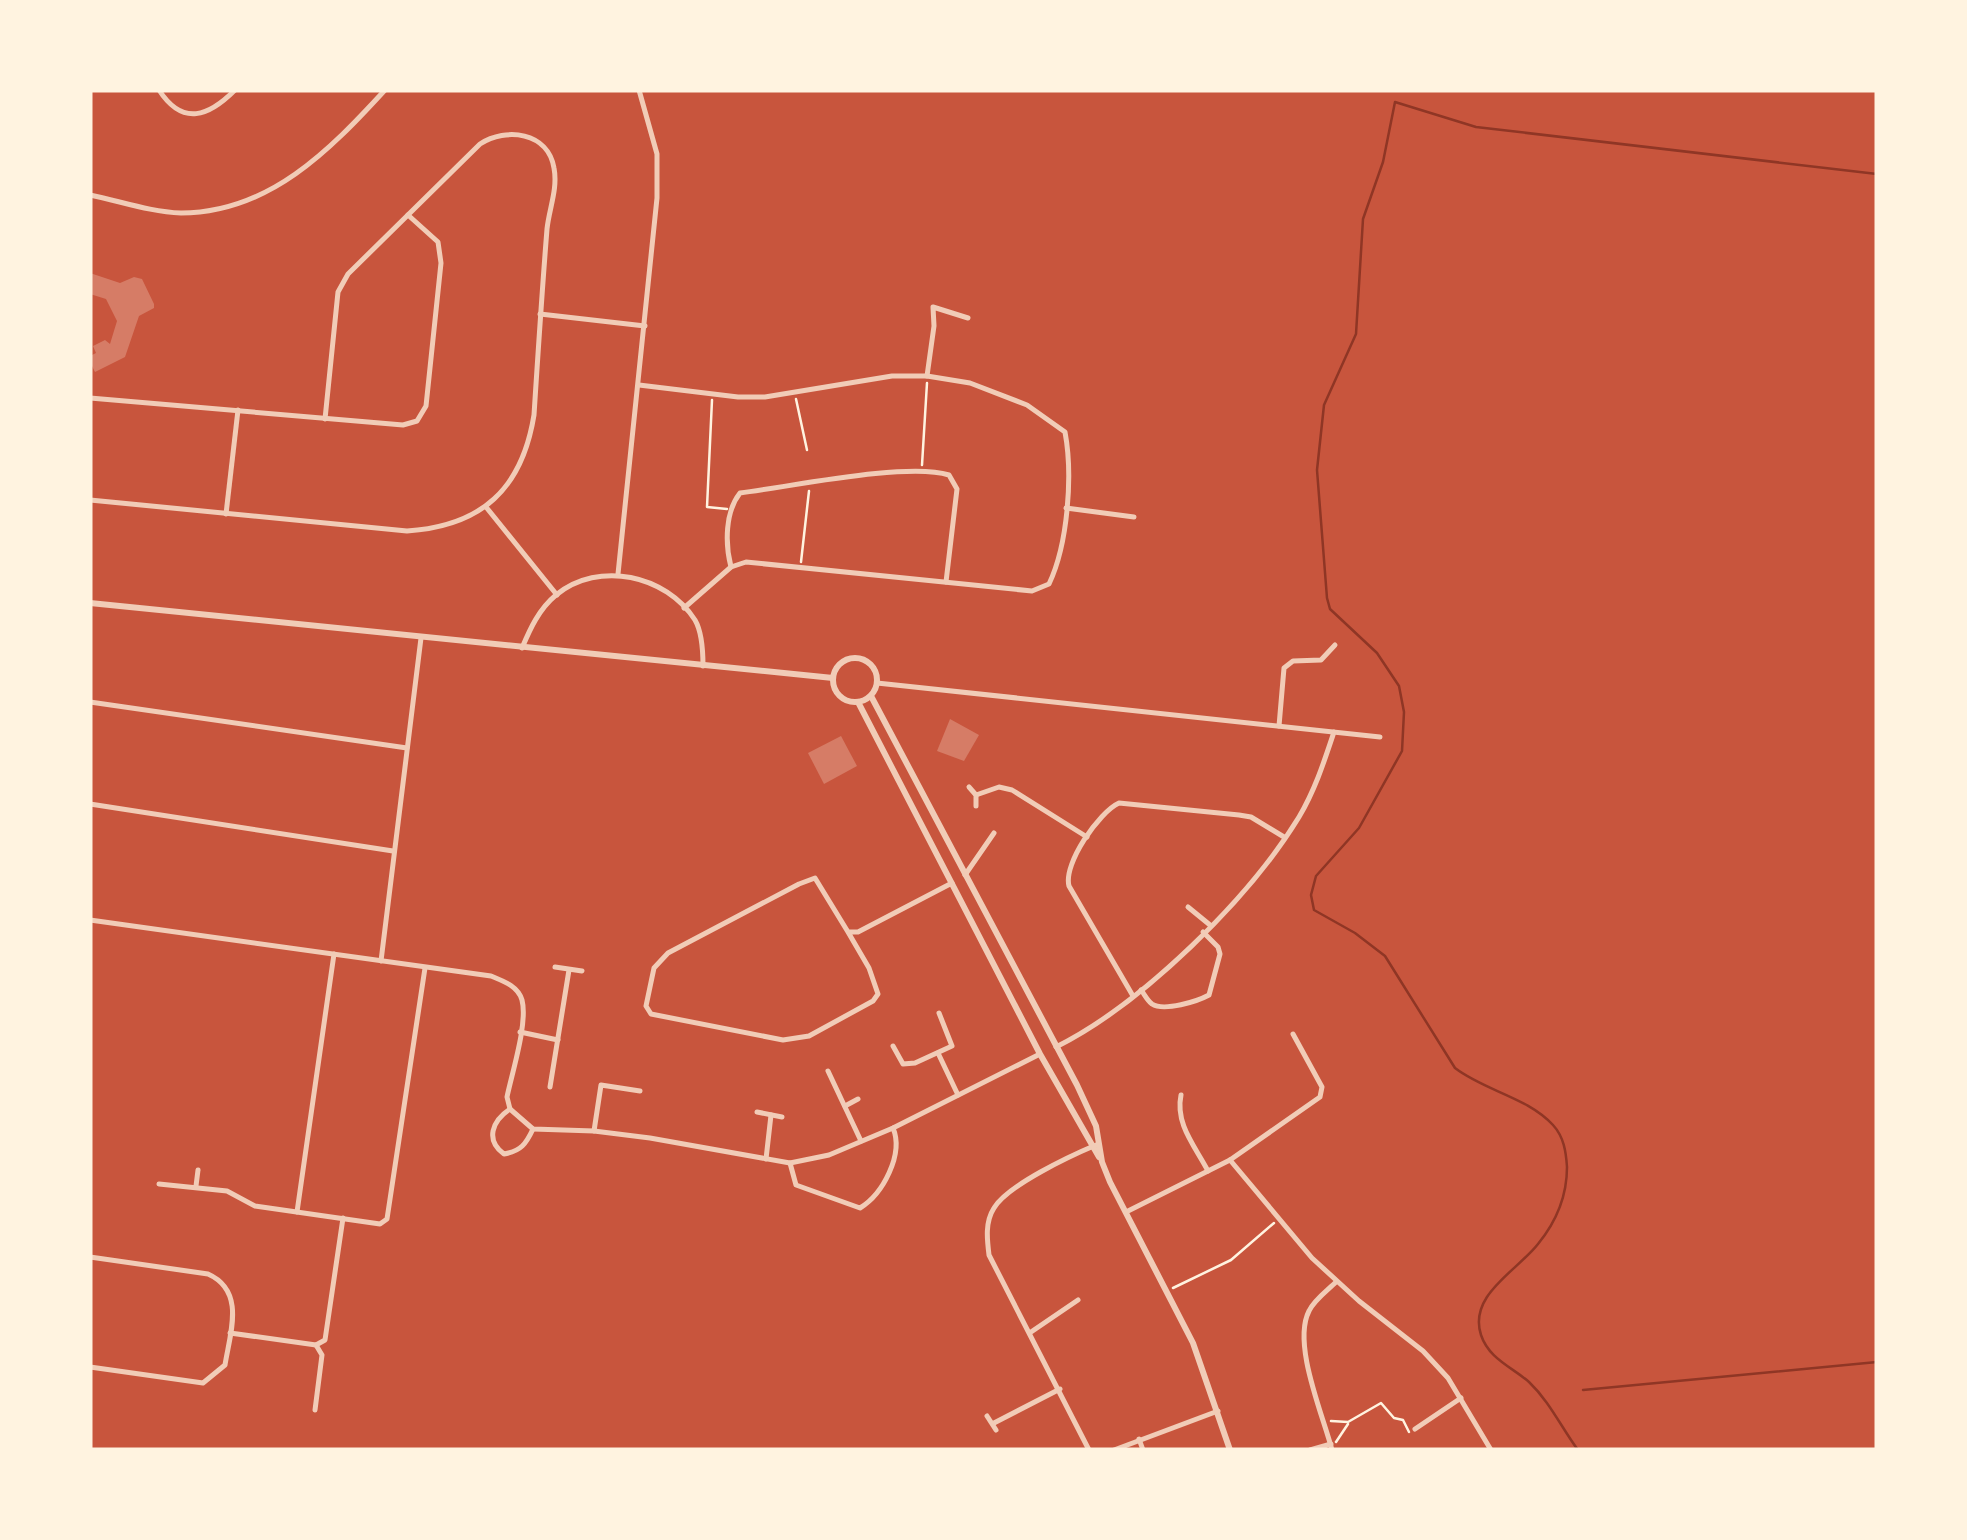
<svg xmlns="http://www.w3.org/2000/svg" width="1967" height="1540" viewBox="0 0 1967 1540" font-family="Poppins,sans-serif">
	<rect width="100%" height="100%" fill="#c8553d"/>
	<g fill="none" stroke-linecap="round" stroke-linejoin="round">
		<g stroke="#8f3625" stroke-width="2.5">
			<path d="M1583,1390L1877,1362"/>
			<path d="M1578,1450C1561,1427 1550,1402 1529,1382C1512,1367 1489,1359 1481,1335C1468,1295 1517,1271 1538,1244C1556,1222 1567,1196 1567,1167C1566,1152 1564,1137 1553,1125C1527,1097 1485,1091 1455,1068L1385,956L1355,933L1314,910L1311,895L1316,876L1359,828L1402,751L1404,712L1399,686L1377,653L1330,609L1327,598L1317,470L1324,405L1356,334L1363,219L1383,162L1395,102L1476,127L1877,174"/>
		</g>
	</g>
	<g fill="#d67c66">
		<path d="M90,273L120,283L134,277L142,279L154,304V308L139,316L125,357L95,372L90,362V356L96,353L93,346L105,340L110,344L117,321L106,299L90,294Z"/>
		<path d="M950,719L979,735L964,761L937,751Z"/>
		<path d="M841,736L857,766L824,784L808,753Z"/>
	</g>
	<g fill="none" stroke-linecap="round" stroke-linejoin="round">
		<g stroke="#fff3e0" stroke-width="2.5">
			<path d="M796,399L807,450"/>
			<path d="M712,400L707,507L727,509"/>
			<path d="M922,465L927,383"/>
			<path d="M801,562L809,491"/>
			<path d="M1173,1288L1231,1260L1274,1223"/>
			<path d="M1331,1421L1348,1422L1381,1403L1394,1418L1403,1420L1409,1432"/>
			<path d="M1336,1442L1348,1424"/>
		</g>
		<g stroke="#f1ccb7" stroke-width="5">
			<path d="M159,90C183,127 209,116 235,90"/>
			<path d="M90,195C120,201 150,212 181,213C269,213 330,150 385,90"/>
			<path d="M540,314L645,326"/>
			<path d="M927,376L934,326L933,307L968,318"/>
			<path d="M639,385L738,397H765L892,376H927L970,383L1027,405L1065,432C1073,475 1068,544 1049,584L1032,591L746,562L731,567L684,608"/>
			<path d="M90,398L403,425L417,421L426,406L441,263L438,242L408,215"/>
			<path d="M90,500L407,531C482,526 522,489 534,415C538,353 542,291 547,229C549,209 558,189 554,168C548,132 506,127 480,144L348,274L338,292L325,419"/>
			<path d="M486,507L557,595"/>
			<path d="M1066,508L1134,517"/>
			<path d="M226,514L238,410"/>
			<path d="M731,567C725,544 725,512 740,493C789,487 907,462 949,475L957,489L946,582"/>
			<path d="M618,574L657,198V154L639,90"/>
			<path d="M522,648C530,629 539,609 556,595C599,560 666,575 695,620C702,632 703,652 703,666"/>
			<path d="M877,683L1380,737"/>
			<path d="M90,702L407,748"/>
			<path d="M1279,726L1284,668L1293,661L1321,660L1335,645"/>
			<path d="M969,787L976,795V806"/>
			<path d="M976,795L999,787L1012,790L1087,837"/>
			<path d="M90,804L393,851"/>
			<path d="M965,875L994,833"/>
			<path d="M1188,907L1210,925"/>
			<path d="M90,920L491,976C503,981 518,986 522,1000C528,1023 512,1073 507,1097L510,1109L533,1129L594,1131L650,1138L790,1163L829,1155L893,1128L1040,1054"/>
			<path d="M848,932L869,968L878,994L873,1001L809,1036L783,1040L651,1014L646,1006L654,968L668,953L799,884L815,878L848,932H858L952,883"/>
			<path d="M381,961L421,638"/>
			<path d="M555,967L582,971"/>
			<path d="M1141,990C1145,995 1147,1000 1152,1004C1164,1012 1198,1001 1209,995L1220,954L1218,947L1203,932"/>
			<path d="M1133,996L1069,886C1063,864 1099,812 1119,803L1239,815L1251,817L1284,837"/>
			<path d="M520,1032L558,1040"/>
			<path d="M893,1046L903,1064L915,1063L952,1046L939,1013"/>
			<path d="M1056,1047C1142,1004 1249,899 1299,817C1315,790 1324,762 1334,732"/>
			<path d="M938,1053L958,1095"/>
			<path d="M828,1071L861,1141"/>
			<path d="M550,1087L569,970"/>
			<path d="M1181,1095C1175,1124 1195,1146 1208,1171"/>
			<path d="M845,1106L858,1099"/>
			<path d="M510,1109C492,1121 485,1140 504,1154C521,1151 526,1144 533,1129"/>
			<path d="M757,1112L782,1117"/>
			<path d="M594,1131L601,1085L640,1091"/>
			<path d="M766,1159L771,1115"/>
			<path d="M1230,1160L1312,1258L1359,1301L1423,1351L1448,1378L1491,1450"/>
			<path d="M790,1163L796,1185L860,1208C883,1194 904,1154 893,1128"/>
			<path d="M159,1184L227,1191L255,1206L380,1224L387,1219L425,968"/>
			<path d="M196,1186L198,1170"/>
			<path d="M297,1212L334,954"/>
			<path d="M1126,1212L1230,1160L1320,1097L1322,1087L1293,1034"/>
			<path d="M90,1257L208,1274C246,1291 230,1333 225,1365L203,1383L90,1367"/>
			<path d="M1031,1332L1078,1300"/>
			<path d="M230,1333L316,1345"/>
			<path d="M315,1410L322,1355L316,1345L325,1340L343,1218"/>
			<path d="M987,1416L996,1430"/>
			<path d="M994,1423L1060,1389"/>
			<path d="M1415,1429L1461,1398"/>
			<path d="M1139,1439L1143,1450"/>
			<path d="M1089,1450L989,1255C987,1239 985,1222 994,1208C1008,1185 1070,1156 1096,1145"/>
			<path d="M1114,1450L1218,1411"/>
			<path d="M1310,1450L1331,1444"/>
			<path d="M1332,1450C1323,1415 1292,1344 1309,1311C1314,1300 1328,1290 1336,1282"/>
		</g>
		<g stroke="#f1ccb7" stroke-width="6">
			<path d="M90,603L833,678"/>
			<circle cx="855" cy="680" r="22"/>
			<path d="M871,696L1077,1085L1096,1126L1102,1162L1110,1182L1193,1343L1230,1450"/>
			<path d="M858,702L1040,1054L1099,1157"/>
		</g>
	</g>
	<rect width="1967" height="1540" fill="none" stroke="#fff3e0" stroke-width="185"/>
</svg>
